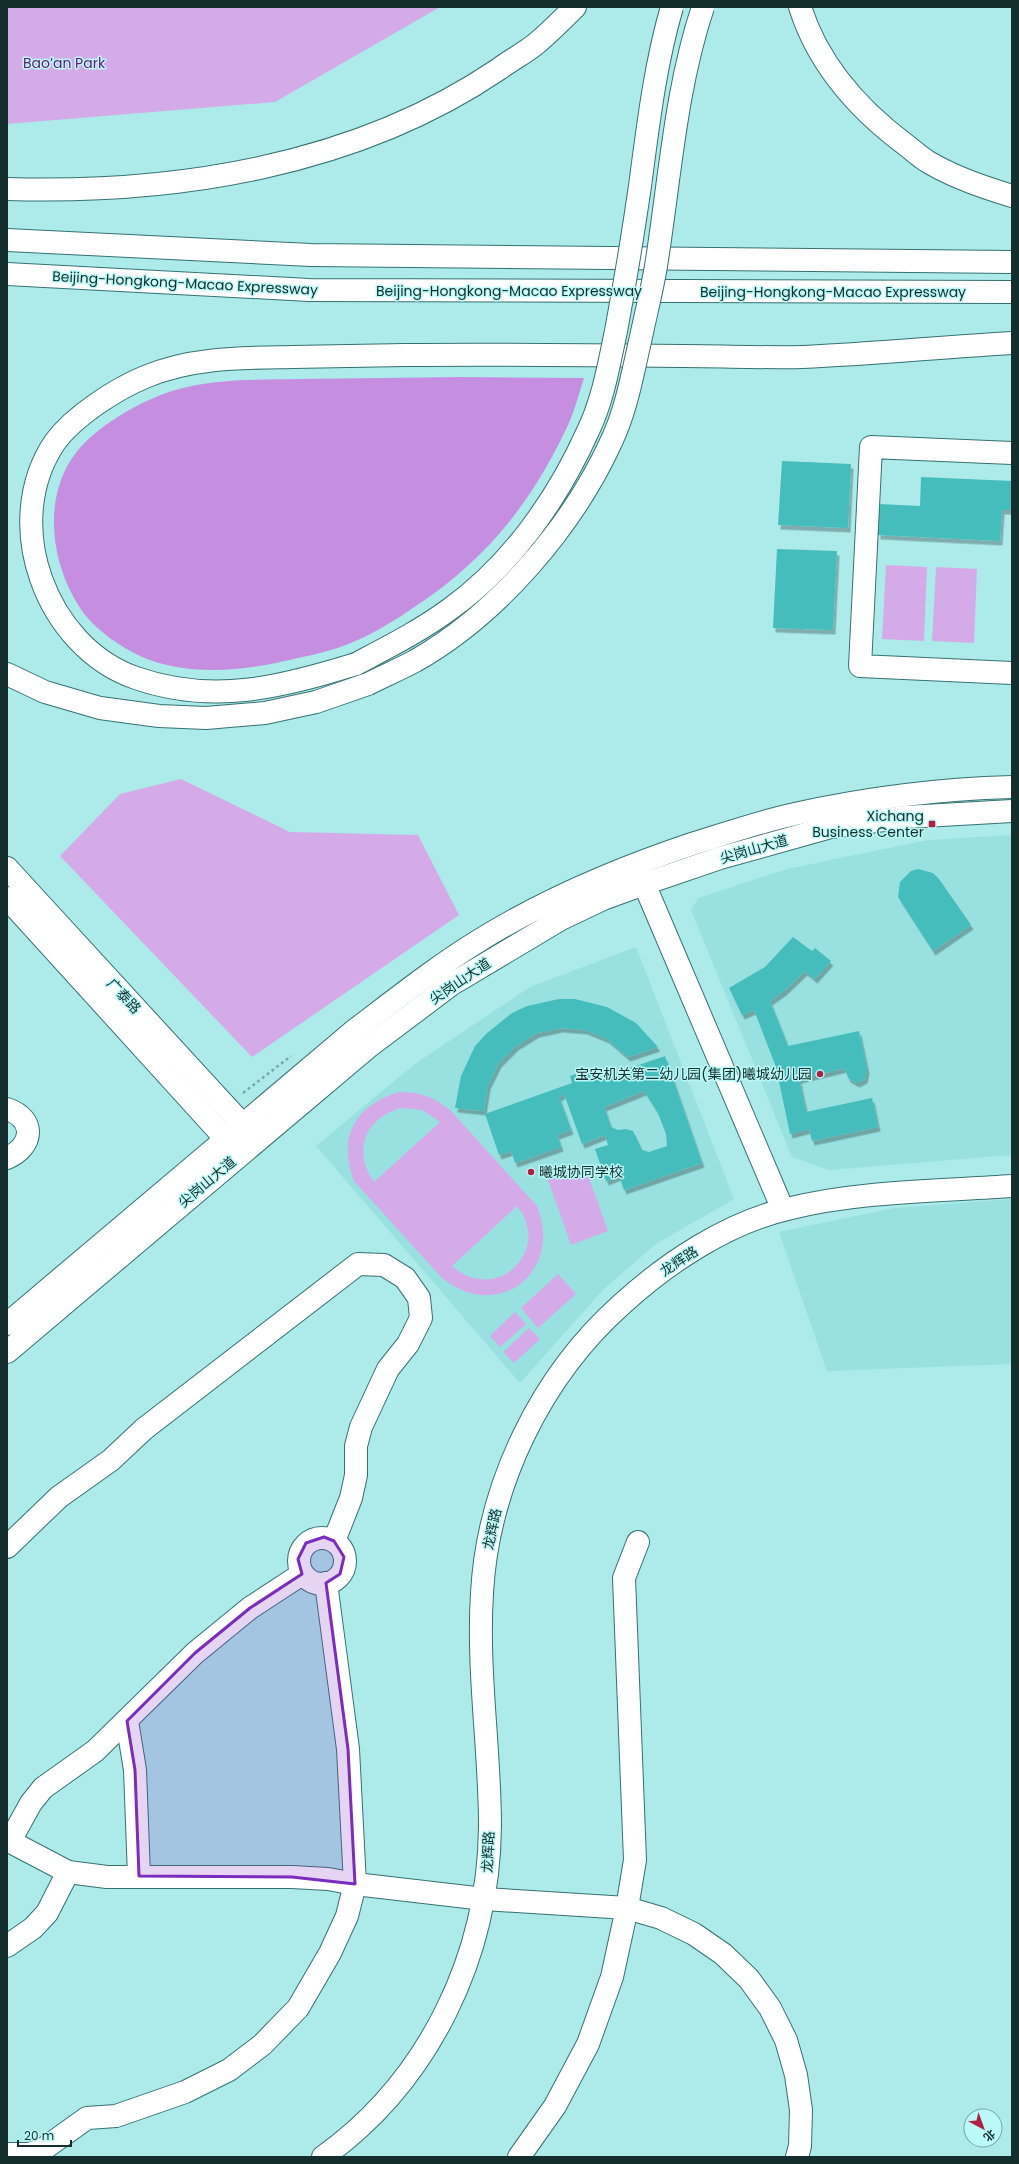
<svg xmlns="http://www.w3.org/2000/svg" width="1019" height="2164" viewBox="0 0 1019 2164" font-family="Poppins,'Noto Sans SC',sans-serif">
	<defs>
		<filter id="shadow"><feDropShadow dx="2.5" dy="4.5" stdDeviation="0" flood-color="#0004"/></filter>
	</defs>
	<rect width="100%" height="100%" fill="#adebea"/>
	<g fill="#98e1e0">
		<path d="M1012,835V1155L829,1170L792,1157L691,910L698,898L787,869L928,840Z"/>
		<path d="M636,947L734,1199L656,1244L603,1290L520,1383L316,1146L415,1064L530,987Z"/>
		<path d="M1012,1199V1364L827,1371L779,1232L894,1208Z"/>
	</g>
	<g fill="#d4abe8" fill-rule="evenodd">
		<path d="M7,7H440L275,102L7,124Z"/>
		<path d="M886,565L927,567L924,641L882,639Z"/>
		<path d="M936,567L977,569L974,643L932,641Z"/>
		<path d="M181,779L290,832L418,835L459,915L252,1057L60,856L120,794Z"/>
		<path d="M399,1092C420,1092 435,1097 451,1111L537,1206C564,1273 496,1324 441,1277L354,1181C337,1138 355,1105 399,1092ZM401,1108L422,1110L440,1122L374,1182C352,1151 365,1118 401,1108ZM517,1206C553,1251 496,1305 452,1266Z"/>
		<path d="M584,1164L608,1231L571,1245L547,1177Z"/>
		<path d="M558,1274L576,1294L538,1328L521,1308Z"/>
		<path d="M515,1312L526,1324L500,1347L490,1336Z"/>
		<path d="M529,1328L540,1339L514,1363L503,1352Z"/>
	</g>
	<path fill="#c68ee1" d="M461,377L584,378C579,393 575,410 568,425C532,502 487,559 416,606C394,621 370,636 346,645C325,653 302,657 280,662C236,672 182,675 140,656C121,647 99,632 86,616C52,572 40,501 75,454C95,427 140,401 172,391C213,378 259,380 301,379C354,378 408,378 461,377Z"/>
	<g fill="#45bdbc" fill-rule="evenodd" filter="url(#shadow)">
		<path d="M782,461L851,464L848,528L778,525Z"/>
		<path d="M921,477L1012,481V510H1002L1000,541L878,535L879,504L920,506Z"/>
		<path d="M777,549L837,551L833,630L773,628Z"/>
		<path d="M918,869L933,873L939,879L971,925L933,951L898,897L900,882L911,871Z"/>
		<path d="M793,937L812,951L815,948L831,961L815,979L805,971L784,991L770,1001L788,1046L859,1031L867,1069L865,1079L857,1083L848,1078L845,1068L799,1079L806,1112L872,1098L878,1127L812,1141L809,1129L790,1134L776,1067L754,1010L742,1015L729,988L765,967Z"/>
		<path d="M559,999H575L607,1007L636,1023L658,1047L628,1057L607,1039L585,1030L561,1028L537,1033L516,1046L499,1063L488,1085L484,1111L455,1108L461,1076L475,1046L486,1034L512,1013L527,1006Z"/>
		<path d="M665,1056L702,1163L624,1190L619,1176L606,1181L595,1149L608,1145L605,1135L582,1144L564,1094L559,1097L571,1130L557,1135L561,1147L515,1163L511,1151L499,1155L485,1114L572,1083L570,1076L588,1070L592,1081ZM644,1091L658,1113L666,1134L667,1146L649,1152L642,1150L633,1131L626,1129L618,1130L611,1127L604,1107Z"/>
	</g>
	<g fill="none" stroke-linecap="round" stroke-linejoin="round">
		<g stroke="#357171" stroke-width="24">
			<g id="minor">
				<path d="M1012,453L871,447L860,666L1012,673"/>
				<path d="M637,867L783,1210"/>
				<path d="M7,1109C36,1119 34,1146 7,1158"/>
				<circle cx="322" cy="1561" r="23"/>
				<path d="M7,1547L59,1497L111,1460L144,1429L358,1264L384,1265L405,1278L419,1298L421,1318L408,1344L388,1369L361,1427L356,1446V1475L351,1498L334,1541"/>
				<path d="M127,1721L135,1770L139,1876"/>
				<path d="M7,1840L68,1872L107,1877H292L328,1879L355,1884L484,1899L627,1908L661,1918L694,1934L723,1954L749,1979L770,2008L786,2040L796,2075L801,2110L800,2146L797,2157"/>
				<path d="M10,1841L31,1803L43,1788L95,1751L195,1653L250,1608L302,1574"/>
				<path d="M7,1946L33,1928L47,1913L68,1872"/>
				<path d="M7,2154H29L45,2148L87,2118L116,2116L185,2092L229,2070L262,2045L298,2008L330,1953L347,1916L355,1884L348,1749L326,1583"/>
				<path d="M323,2157C429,2081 489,1956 490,1826C490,1749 477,1671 482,1593C488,1485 541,1376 622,1304C667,1263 727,1223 787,1209C858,1191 939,1191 1012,1186"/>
				<path d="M519,2157L555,2106L588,2044L612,1977L627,1908L635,1860L624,1578L638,1542"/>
			</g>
		</g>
		<g stroke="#357171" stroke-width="24">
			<g id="major">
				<path d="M7,868L252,1135"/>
				<path d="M7,898L235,1149"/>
				<path d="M7,1324L355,1030C396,999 436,967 480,940C548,898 620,868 695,843C728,833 762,821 795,814C867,798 939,789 1012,787"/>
				<path d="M7,1352L367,1048L452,984L561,919L603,899L644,884L720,858L831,827L906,817L1012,811"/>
			</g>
		</g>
		<g stroke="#357171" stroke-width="24">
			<g id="highway">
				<path d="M800,7C818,64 859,110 906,145C914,151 921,158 930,163C956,178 983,187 1012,196"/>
				<path d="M7,189C176,194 356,166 499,69C511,60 525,53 537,43C550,32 563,19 575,7"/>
				<path d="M7,240L311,255L1012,262"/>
				<path d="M7,274L309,290L1012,292"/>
				<path d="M356,664C282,687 213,705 136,678C46,647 0,523 55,442C74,416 116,389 145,377C191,357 244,358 293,357C330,356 368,356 405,355C498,354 590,355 683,356C723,356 763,358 803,357C872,354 942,347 1012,343"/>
				<path d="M7,674L45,692L100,708L159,716L206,718L265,713L316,702L368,684"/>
			</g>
		</g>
		<path stroke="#78a9a8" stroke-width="2.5" stroke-dasharray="3 3" stroke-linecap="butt" d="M243,1093L291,1056"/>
		<use href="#minor" stroke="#fff" stroke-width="22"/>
		<use href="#major" stroke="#fff" stroke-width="22"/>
		<use href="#highway" stroke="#fff" stroke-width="22"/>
		<g stroke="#357171" stroke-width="24" stroke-linecap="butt">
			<g id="highway-bridge">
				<path d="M356,664C388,647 420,631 450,609C511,565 557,500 588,431C603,400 609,364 616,331C625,283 633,234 640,186C648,126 655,65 672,7"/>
				<path d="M368,684C384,676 400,669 415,661C498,614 573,526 612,440C627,408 633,371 641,337C646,313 652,290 656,266C670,179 675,91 703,7"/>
			</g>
		</g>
		<use href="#highway-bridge" stroke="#fff" stroke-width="22"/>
	</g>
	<path fill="#7b2cbf" fill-opacity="0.2" stroke="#7b2cbf" stroke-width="3" stroke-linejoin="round" d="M324,1537L334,1541L344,1557L340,1574L326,1583L348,1749L355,1884L292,1877L139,1876L135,1770L127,1721L195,1653L250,1608L302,1574L298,1559L306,1543Z"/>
	<g fill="#b21f42" stroke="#baf9f7" stroke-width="1.5">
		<rect x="928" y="820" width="8" height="8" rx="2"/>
		<circle cx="820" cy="1074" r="4"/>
		<circle cx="531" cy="1172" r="4"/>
	</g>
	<g text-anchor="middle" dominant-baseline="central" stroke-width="3" stroke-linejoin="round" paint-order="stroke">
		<g font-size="14" fill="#60187b" stroke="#baf9f7">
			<text x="64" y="63">Bao’an Park</text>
		</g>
		<g font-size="14" fill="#142e2d" stroke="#baf9f7">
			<text transform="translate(185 283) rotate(3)">Beijing-Hongkong-Macao Expressway</text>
			<text x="509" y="291">Beijing-Hongkong-Macao Expressway</text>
			<text x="833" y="292">Beijing-Hongkong-Macao Expressway</text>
			<text transform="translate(754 849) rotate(-16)">尖岗山大道</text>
			<text transform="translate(460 981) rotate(-34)">尖岗山大道</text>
			<text transform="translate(124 996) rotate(47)">广泰路</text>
			<text transform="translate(207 1182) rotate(-40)">尖岗山大道</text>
			<text transform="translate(679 1261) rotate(-33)">龙辉路</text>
			<text transform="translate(492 1529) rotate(-78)">龙辉路</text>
			<text transform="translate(488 1852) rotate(-87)">龙辉路</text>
		</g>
		<g font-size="14" fill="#142e2d" stroke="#baf9f7" text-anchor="end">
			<text x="924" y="816">Xichang<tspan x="924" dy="16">Business Center</tspan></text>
			<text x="812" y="1074">宝安机关第二幼儿园(集团)曦城幼儿园</text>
			<text x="539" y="1172" text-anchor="start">曦城协同学校</text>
		</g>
	</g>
	<rect width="1019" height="2164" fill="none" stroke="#142e2d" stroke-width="16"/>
	<g transform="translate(983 2128) rotate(139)"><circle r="19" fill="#baf9f7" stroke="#78a8a6"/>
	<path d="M0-3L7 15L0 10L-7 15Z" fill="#b21f42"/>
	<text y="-6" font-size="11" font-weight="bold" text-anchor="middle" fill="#142e2d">北</text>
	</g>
	<path d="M18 2140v6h53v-6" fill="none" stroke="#142e2d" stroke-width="2"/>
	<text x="24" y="2140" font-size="12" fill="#142e2d" stroke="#baf9f7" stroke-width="3" paint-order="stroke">20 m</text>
</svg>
